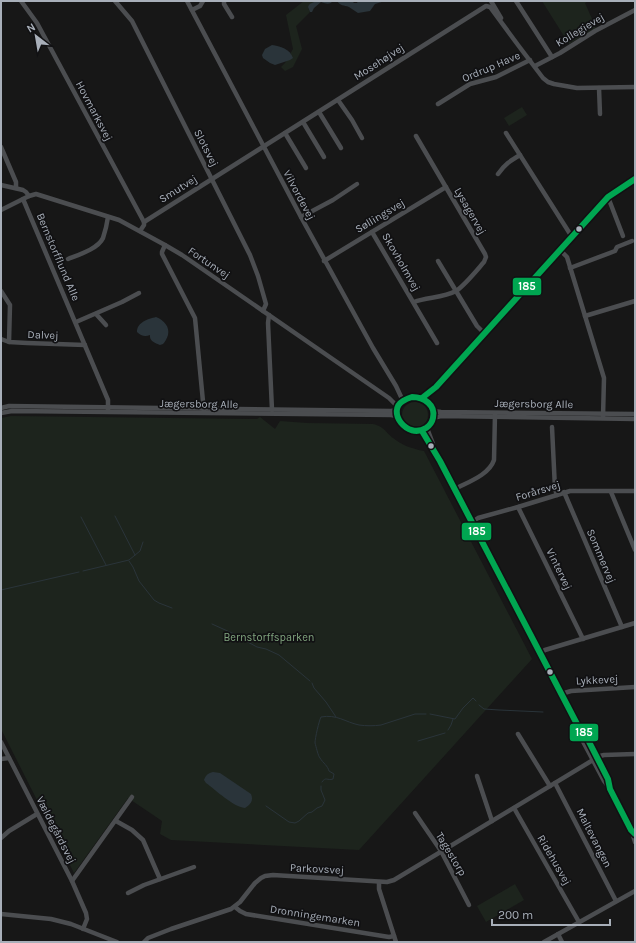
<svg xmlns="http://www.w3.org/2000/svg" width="636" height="943" viewBox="0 0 636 943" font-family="Karla,sans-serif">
	<rect width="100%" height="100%" fill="#171717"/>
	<g fill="#1d241d">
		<path d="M304,1H318L314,2L308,7L310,12L296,26L302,49L293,67L285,71L281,67L285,63L293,49L286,15Z"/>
		<path d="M542,1H588L585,3L596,28L569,44Z"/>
		<path d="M522,107L527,115L509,126L504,118Z"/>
		<circle cx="415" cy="415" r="13"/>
		<path d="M11,416L250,419H257L260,417L275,429L280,421L307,423L373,424C385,427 384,431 393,438C402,445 412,449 424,451L532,659L359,850L171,840L160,834L162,821L128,798L74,873L1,729V418Z"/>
		<path d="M515,884L524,900L486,922L477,906Z"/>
	</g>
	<g fill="#2a343a">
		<path d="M318,1H333C329,5 327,4 321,2L314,8L312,12H310L308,7C309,3 314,2 318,1Z"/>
		<path d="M337,1H352L354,3H357L358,1H367L370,2L372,1H385L375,4L370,11L358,13C355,11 352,9 349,7C344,5 340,6 337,1Z"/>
		<path d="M272,45C280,46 290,49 293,58L290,60L275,65L270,63L263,58L262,55L265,49Z"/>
		<path d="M156,317C164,320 170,327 168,335C167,338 165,342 163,344L160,345C155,343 149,341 150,335C145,337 141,336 137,332C137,322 148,319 156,317Z"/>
		<path d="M213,772L220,773L251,794C254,801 250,805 245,808C232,806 217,791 206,783L204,780C206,775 208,773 213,772Z"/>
	</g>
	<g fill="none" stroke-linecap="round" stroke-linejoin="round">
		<g stroke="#2a343a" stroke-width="1">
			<path d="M115,516L135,555"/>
			<path d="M81,517L106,565"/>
			<path d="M129,561L133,567L139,581L154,600L159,603L172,608"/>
			<path d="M83,571L129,560L140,551L143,542"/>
			<path d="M1,590L79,572"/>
			<path d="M212,624L243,638"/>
			<path d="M246,641L257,647L266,649L279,655L310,681"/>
			<path d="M312,683L314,688L326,702L336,717"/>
			<path d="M479,705L484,709L499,710L543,712"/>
			<path d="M430,714L455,719L463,708L473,698L476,701"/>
			<path d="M448,730L451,725L453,719"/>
			<path d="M418,741L445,733"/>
			<path d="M322,782C326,776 327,781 333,779L334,774L329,771C328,766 323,763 320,758C318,756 316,746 315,743C315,738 319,721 321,717C337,714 345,722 359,725C366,726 374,726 381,725L415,714H426"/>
			<path d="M266,806L289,822L295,823L299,821L308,813L312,812L317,808L322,806L325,800L321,790V786"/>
		</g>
		<g stroke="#4b4d50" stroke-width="4.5">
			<path d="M21,1L37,23L144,222V225L140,231"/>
			<path d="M115,1L132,21L250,255L258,276L266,304L263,311"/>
			<path d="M187,1L301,217L373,348L396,386L403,401"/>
			<path d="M224,1V4L232,17"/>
			<path d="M491,1L498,13L501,18"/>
			<path d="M516,1L552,57"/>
			<path d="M192,10L200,6L203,1"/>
			<path d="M535,66L560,53L595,31L635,10"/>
			<path d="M599,88L600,114"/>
			<path d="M338,100L352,120L362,138"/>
			<path d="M438,104L470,84L496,77L530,60"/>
			<path d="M319,112L341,148"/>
			<path d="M303,122L324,157"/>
			<path d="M285,133L306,168"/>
			<path d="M506,133L572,237"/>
			<path d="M1,147L16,182V188"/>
			<path d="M498,174C505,164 510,161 520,155"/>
			<path d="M1,185L23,190L26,192L29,196"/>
			<path d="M608,197L623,236"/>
			<path d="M23,199L108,400V410"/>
			<path d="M1,210L29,196L36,194L119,220L165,245L182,255L389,398L398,407"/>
			<path d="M301,217L333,200L357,184"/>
			<path d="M144,222L486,6L490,7L518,45L543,78L548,82L554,84L577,88L635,87"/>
			<path d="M372,232L437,343"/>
			<path d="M165,245L162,252V254L195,318L204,412"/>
			<path d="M561,251L567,257L604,378L603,417"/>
			<path d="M68,259C78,255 98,249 103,238C105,232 107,224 108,217"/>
			<path d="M324,261L446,187"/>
			<path d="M438,261L477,326L485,334"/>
			<path d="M570,268L615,251L617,247L632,241"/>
			<path d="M1,291L10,305L9,342"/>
			<path d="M414,302C427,297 443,298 456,291C465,285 477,270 484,262L486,257L485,254L416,136"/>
			<path d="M96,314L106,325"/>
			<path d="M269,315L268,323L272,410"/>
			<path d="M585,316L635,301"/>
			<path d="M76,322L122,302L139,293"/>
			<path d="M1,339L9,342L27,343L85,345"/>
			<path d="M412,397C416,397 420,397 424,399C433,405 437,418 429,426C409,447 378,404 412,397Z"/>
			<path d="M422,398L436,387L460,361L608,197L613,193L635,179"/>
			<path d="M1,408L9,406L391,411L397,410"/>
			<path d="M433,411L441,412L635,414"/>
			<path d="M1,413L12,411L391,415L397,416"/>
			<path d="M433,418L441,416L635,419"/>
			<path d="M552,427L555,489L557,495"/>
			<path d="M427,428L433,444"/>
			<path d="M422,431L440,461L577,724L584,732L596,757L608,779L610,789"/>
			<path d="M455,489C468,482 489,475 494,460L495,414"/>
			<path d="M564,492L622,627"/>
			<path d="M611,492L635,550"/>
			<path d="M518,507L583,639"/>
			<path d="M472,522L478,518L518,507L570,491H635"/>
			<path d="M540,653L545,650L635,623"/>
			<path d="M561,694L571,691L635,687"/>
			<path d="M577,725L579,734L604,781L610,789L631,830L635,834"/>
			<path d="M518,734L550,786"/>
			<path d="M1,742L72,881L86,913L87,919L83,929"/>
			<path d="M596,757L604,755L635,754"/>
			<path d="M1,759L9,758"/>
			<path d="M477,776L492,821"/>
			<path d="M555,783L616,901"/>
			<path d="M514,808L579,922"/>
			<path d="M415,813L441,851L469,905"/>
			<path d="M116,821L132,830L143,840L160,879"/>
			<path d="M632,832L635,842"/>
			<path d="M1,838L9,831L37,814"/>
			<path d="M72,881L132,797"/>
			<path d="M379,882V889L396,942"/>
			<path d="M128,893L144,885L194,867"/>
			<path d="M235,907L240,911L246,914L389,937L394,936"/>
			<path d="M1,914L51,919L71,924L117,942"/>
			<path d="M558,934L562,942"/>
			<path d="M144,942L148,938L171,929L231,909L240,902L255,883L261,878L265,876L273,875L387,882L394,880L593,760"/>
			<path d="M544,942L635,891"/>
		</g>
		<g stroke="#111113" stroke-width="9">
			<g id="bus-1">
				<path d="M412,397C424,397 436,405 433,418C432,423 429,426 426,428C407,440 386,411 403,401C406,399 409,398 412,397Z"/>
				<path d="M422,398L436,387L608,197L635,179"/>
				<path d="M422,431L440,461L577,724L584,732L608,779L610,789L631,830L635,834"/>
			</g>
		</g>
		<use href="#bus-1" stroke="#00a651" stroke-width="6"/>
	</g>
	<g fill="#a8afb9" stroke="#111113" stroke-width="1.5">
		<circle cx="579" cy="229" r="3.5"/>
		<circle cx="431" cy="446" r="3.5"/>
		<circle cx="550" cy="672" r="3.5"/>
	</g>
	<g text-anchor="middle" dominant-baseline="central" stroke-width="3.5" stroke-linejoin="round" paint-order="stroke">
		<g font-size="11" fill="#a8afb9" stroke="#111113">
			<text transform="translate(580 30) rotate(-31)">Kollegievej</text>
			<text transform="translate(379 62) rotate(-33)">Mosehøjvej</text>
			<text transform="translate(491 67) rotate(-23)">Ordrup Have</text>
			<text transform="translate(94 111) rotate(62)">Hovmarksvej</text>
			<text transform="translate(206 148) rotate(63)">Slotsvej</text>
			<text transform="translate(178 189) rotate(-32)">Smutvej</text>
			<text transform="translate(299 195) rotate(62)">Vilvordevej</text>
			<text transform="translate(470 211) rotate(60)">Lysagervej</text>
			<text transform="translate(380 216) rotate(-31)">Søllingsvej</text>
			<text transform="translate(58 257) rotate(67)">Bernstorfflund Alle</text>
			<text transform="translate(401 262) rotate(60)">Skovholmvej</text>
			<text transform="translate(209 263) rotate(34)">Fortunvej</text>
			<text transform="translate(43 335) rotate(2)">Dalvej</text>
			<text transform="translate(199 404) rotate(1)">Jægersborg Alle</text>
			<text transform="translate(534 404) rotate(1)">Jægersborg Alle</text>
			<text transform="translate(538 491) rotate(-17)">Forårsvej</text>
			<text transform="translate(601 556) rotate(67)">Sommervej</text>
			<text transform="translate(559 569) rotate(64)">Vintervej</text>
			<text transform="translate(597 680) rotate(-3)">Lykkevej</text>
			<text transform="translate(56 830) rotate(63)">Vældegårdsvej</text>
			<text transform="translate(594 838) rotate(63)">Maltevangen</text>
			<text transform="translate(451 854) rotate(59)">Tagestorp</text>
			<text transform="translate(554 860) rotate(60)">Ridehusvej</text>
			<text transform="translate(317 869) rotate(3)">Parkovsvej</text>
			<text transform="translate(315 916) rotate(9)">Dronningemarken</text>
		</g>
		<g font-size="11" fill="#80a47e" stroke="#111113">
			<text x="269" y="637">Bernstorffsparken</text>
		</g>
	</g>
	<g stroke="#111113" stroke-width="1.5">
		<rect x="512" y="277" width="30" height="19" rx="4" fill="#00a651"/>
		<rect x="461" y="522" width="31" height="19" rx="4" fill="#00a651"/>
		<rect x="569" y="723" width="30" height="19" rx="4" fill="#00a651"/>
	</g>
	<g font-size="11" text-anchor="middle" font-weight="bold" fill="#fff">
		<text x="527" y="290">185</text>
		<text x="477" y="535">185</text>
		<text x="584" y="736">185</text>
	</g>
	<rect width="636" height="943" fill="none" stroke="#a8afb9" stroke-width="4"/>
	<g transform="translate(36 36) rotate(329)" stroke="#111113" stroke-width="3" paint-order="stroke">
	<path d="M0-3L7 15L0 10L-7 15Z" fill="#a8afb9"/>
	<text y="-6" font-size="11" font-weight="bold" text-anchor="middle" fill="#a8afb9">N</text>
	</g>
	<path d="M492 919v6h118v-6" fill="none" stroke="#a8afb9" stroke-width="2"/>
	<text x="498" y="919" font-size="12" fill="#a8afb9" stroke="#111113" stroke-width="3" paint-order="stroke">200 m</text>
</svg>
